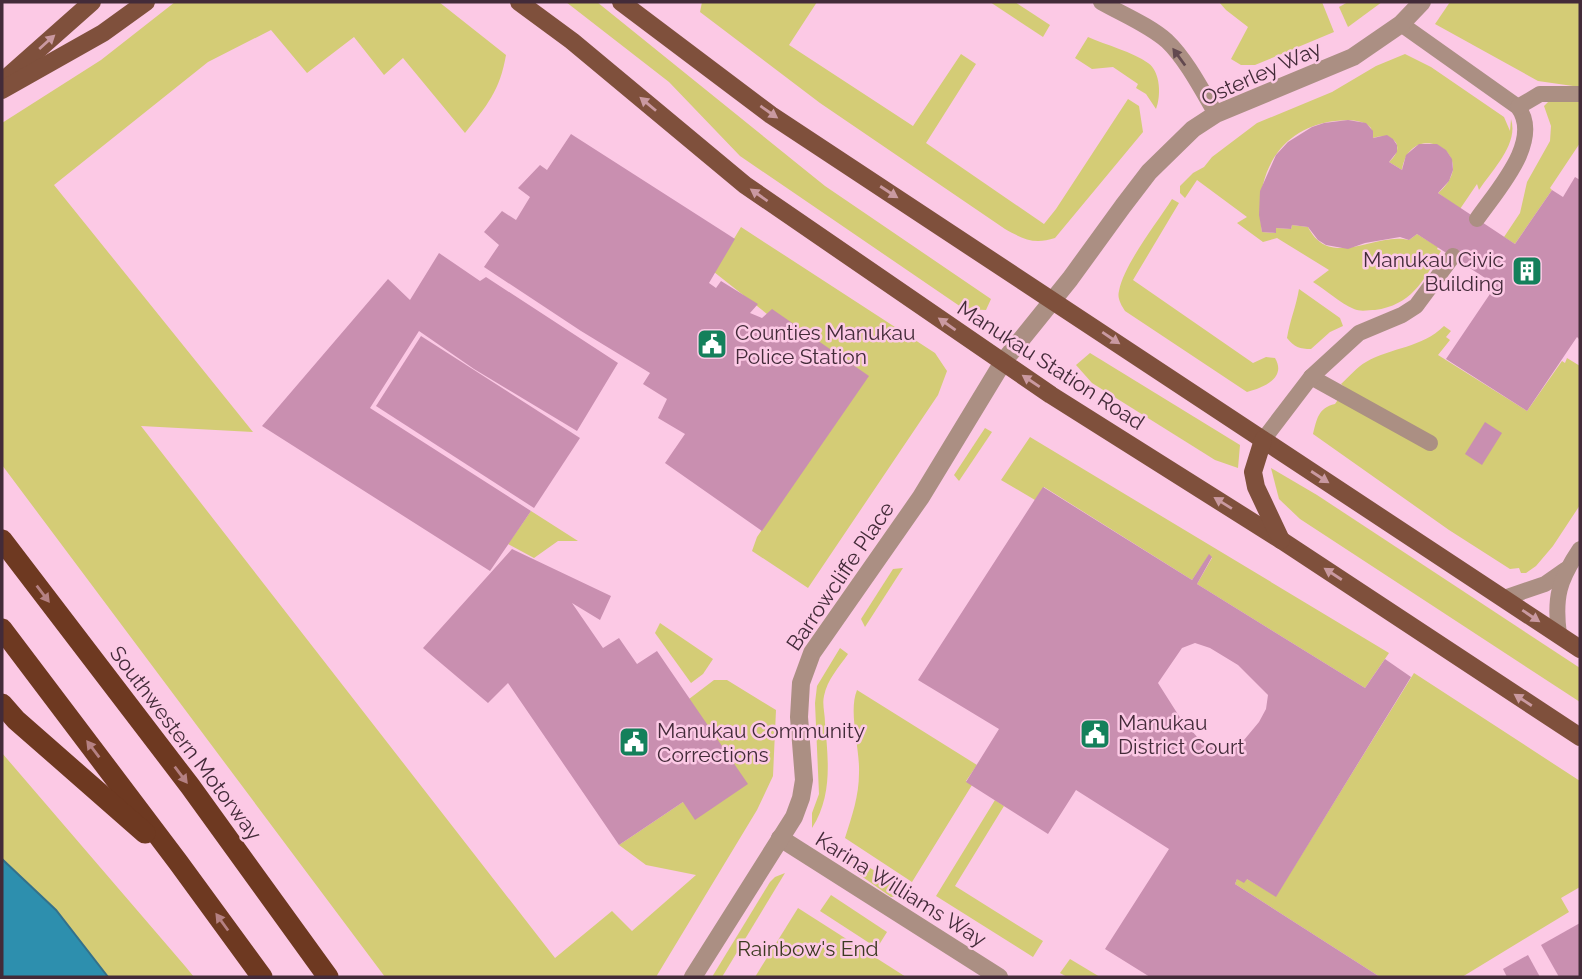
<svg xmlns="http://www.w3.org/2000/svg" width="1582" height="979" viewBox="0 0 1582 979" font-family="Raleway,sans-serif">
	<rect width="100%" height="100%" fill="#fcc9e5"/>
	<g fill="#d4cc76">
		<path d="M175,2H439L506,55C500,90 487,106 465,133L403,58L384,75L354,37L307,73L271,30L208,62L54,185L253,432L141,426L555,958L612,911L632,931L696,875L646,865L619,845L683,802L689,699L714,680H727L776,710L773,776L757,810L656,977H385L2,465V123L101,60Z"/>
		<path d="M566,2H597L825,186L991,299L986,310L964,309L740,156L669,82Z"/>
		<path d="M702,2H817L789,45L913,126L961,54L976,64L926,143L1044,224L1056,209L1128,99L1139,106L1143,132L1055,238C1034,245 1023,239 1005,229L820,103L700,12Z"/>
		<path d="M990,2H1015L1050,25L1043,37Z"/>
		<path d="M1219,2H1322L1334,32L1255,65H1241L1231,59L1248,27L1226,10Z"/>
		<path d="M1348,2H1382L1348,27L1339,7Z"/>
		<path d="M1450,2H1580V87L1538,81L1435,24Z"/>
		<path d="M1088,37C1106,45 1133,52 1148,63C1161,72 1161,97 1156,109L1146,94L1136,88L1138,84L1113,67L1092,69L1075,58Z"/>
		<path d="M1405,54L1431,67L1504,117L1510,131L1511,119C1519,144 1492,170 1479,190L1477,184L1460,209L1438,193C1484,154 1410,116 1402,170L1389,162C1407,146 1393,132 1373,138L1371,128C1362,119 1347,120 1335,121C1277,128 1253,178 1262,232L1276,233V228L1291,229L1292,225L1308,227C1330,271 1376,231 1409,240L1417,234L1438,247L1437,249L1441,251C1424,280 1412,305 1375,310C1369,310 1360,312 1354,309C1340,303 1326,290 1313,282L1329,270L1277,238L1263,242L1237,223L1247,217L1197,180L1185,198L1180,193V186L1193,173L1204,167L1212,157L1257,123L1332,92L1376,66Z"/>
		<path d="M1549,101L1580,102V143L1550,188L1552,190L1515,244L1504,237L1520,213L1527,182L1550,141L1551,126L1544,106Z"/>
		<path d="M1172,199L1179,203L1133,280L1253,363L1266,357L1275,358C1287,378 1263,388 1247,392L1125,311C1121,305 1117,298 1119,291C1124,264 1157,223 1172,199Z"/>
		<path d="M741,227L935,353L947,371L938,395L808,588L752,551L757,537L864,382L767,314L714,272Z"/>
		<path d="M1299,289L1340,318L1343,326L1330,332L1311,349C1300,349 1294,347 1287,338C1290,320 1296,307 1299,289Z"/>
		<path d="M1444,326L1451,331L1446,337L1450,340L1438,355L1527,411L1562,361L1565,363L1567,358L1580,366V505L1553,546L1536,566L1526,573H1521L1519,568L1510,569L1449,530L1313,434C1317,419 1318,408 1335,404L1346,388L1341,384C1349,377 1357,367 1366,362C1392,347 1422,348 1444,326Z"/>
		<path d="M1090,353L1240,445L1238,468L1215,460L1092,383L1076,365Z"/>
		<path d="M985,428L992,432L959,481L954,475Z"/>
		<path d="M1030,437L1389,653L1365,688L1197,584L1212,558L1209,555L1192,580L1044,487L1035,500L1001,480Z"/>
		<path d="M1271,468L1317,495L1580,668V702L1300,519L1279,499Z"/>
		<path d="M531,511L578,541H558L534,558L508,544Z"/>
		<path d="M903,568L865,627L861,619L893,569Z"/>
		<path d="M660,623L713,659L703,674L691,683L655,633Z"/>
		<path d="M840,648L848,654C839,667 827,680 824,696C822,704 825,714 825,723C828,759 833,795 812,828V813L819,794L815,703L817,686Z"/>
		<path d="M1414,673L1580,781V887L1561,898L1569,912L1462,977H1380L1235,884L1237,879H1247L1276,896Z"/>
		<path d="M857,690L977,765L966,781L972,785L912,882L845,838C852,816 859,796 859,773C860,747 848,712 857,690Z"/>
		<path d="M2,753L185,966L194,977H108L56,910L2,859Z"/>
		<path d="M995,800L1004,806L955,886L1043,941L1033,957L936,896Z"/>
		<path d="M855,859L907,890L897,896L891,897L850,868Z"/>
		<path d="M785,873L722,977H712L770,882L775,877Z"/>
		<path d="M831,895L887,932L877,948L820,911Z"/>
		<path d="M798,908L906,977H755Z"/>
		<path d="M1070,959L1100,977H1067L1060,973Z"/>
	</g>
	<path fill="#2d8fae" stroke="#34718b" stroke-width="2" d="M2,859L56,910L108,977H2Z"/>
	<g fill="#c98fb0" fill-rule="evenodd">
		<path d="M1348,120L1366,123L1373,131V138L1387,135L1393,139L1397,145V152L1389,162L1402,170L1406,155L1419,144H1437L1446,150L1452,159L1453,170L1449,181L1438,193L1515,244L1552,190L1563,197L1575,177L1580,180V340L1577,337L1527,411L1446,359L1496,285L1417,234L1409,240L1400,237L1365,243L1348,249L1326,245L1318,240L1308,227L1292,225L1291,229L1276,228V233L1262,232L1259,215L1260,191L1276,155L1288,142L1312,127L1324,123Z"/>
		<path d="M571,134L735,239L709,283L716,288L721,281L758,304L750,313L762,318L772,309L869,376L762,531L665,463L685,434L658,418L667,399L643,384L650,373L581,331L484,267L499,245L484,232L502,211L516,220L530,197L518,188L540,165L547,170Z"/>
		<path d="M439,253L480,281L486,277L618,363L577,431L474,369L419,331L370,408L531,511L490,571L262,426L388,279L410,300Z"/>
		<path d="M421,336L580,438L534,508L376,406Z"/>
		<path d="M1485,422L1502,433L1482,465L1465,454Z"/>
		<path d="M1043,487L1192,580L1209,554L1212,557L1197,584L1365,688L1385,659L1411,677L1276,897L1247,879L1244,883L1237,879L1235,884L1380,977H1150L1105,949L1169,849L1076,790L1048,834L966,782L999,729L918,680ZM1195,643L1210,648L1238,665L1268,695L1266,709L1259,722L1244,740L1231,750L1225,751L1213,748L1198,738L1179,716L1158,683L1182,648Z"/>
		<path d="M512,549L611,596L600,620L572,603L603,648L619,638L637,664L657,651L748,784L695,820L683,802L619,845L508,683L488,703L423,648Z"/>
		<path d="M1580,923V977H1559L1541,945Z"/>
		<path d="M1528,955L1540,977H1507L1503,969Z"/>
	</g>
	<g fill="none" stroke-linecap="round" stroke-linejoin="round">
		<g stroke="#ab8f83" stroke-width="16">
			<path d="M1101,2C1122,14 1149,25 1167,41C1186,59 1203,92 1216,114"/>
			<path d="M1401,24L1518,107C1543,141 1497,190 1477,219"/>
			<path d="M1518,107L1540,94H1580"/>
			<path d="M1311,377L1430,443"/>
			<path d="M1263,440L1311,377L1359,333L1402,315L1416,306L1453,256"/>
			<path d="M1504,598L1545,584L1565,570"/>
			<path d="M1559,635C1554,597 1559,580 1580,549"/>
		</g>
		<g stroke="#ab8f83" stroke-width="18">
			<path d="M780,838L999,977"/>
			<path d="M693,977L794,817L801,798L804,780L799,717L801,683L812,653L921,497L1003,362L1070,279L1123,206L1149,172L1193,129L1216,114L1353,57L1401,24L1422,2"/>
		</g>
		<g stroke="#7f503c" stroke-width="18">
			<path d="M519,2L572,41L745,185L1051,395L1281,540L1580,737"/>
			<path d="M621,2L771,115L1580,649"/>
			<path d="M4,80L92,2"/>
			<path d="M2,90L103,33L146,2"/>
			<path d="M1263,440L1253,472L1256,487L1281,540"/>
		</g>
		<g stroke="#6e3921" stroke-width="21">
			<path d="M2,540L190,786L328,977"/>
			<path d="M2,629L178,862L262,977"/>
			<path d="M2,704L16,720L145,833"/>
		</g>
	</g>
	<defs><path id="oneway-solid" d="M-6-.8H1V-3.2L6.5 0L1 3.2V.8H-6Z" transform="scale(1.75)"/></defs>
	<g fill="#ca99a1">
		<use href="#oneway-solid" transform="translate(47 42) rotate(-42)"/>
		<use href="#oneway-solid" transform="translate(648 104) rotate(-140)"/>
		<use href="#oneway-solid" transform="translate(769 112) rotate(35)"/>
		<use href="#oneway-solid" transform="translate(889 192) rotate(33)"/>
		<use href="#oneway-solid" transform="translate(759 195) rotate(-145)"/>
		<use href="#oneway-solid" transform="translate(947 324) rotate(-145)"/>
		<use href="#oneway-solid" transform="translate(1111 338) rotate(34)"/>
		<use href="#oneway-solid" transform="translate(1031 381) rotate(-146)"/>
		<use href="#oneway-solid" transform="translate(1320 477) rotate(33)"/>
		<use href="#oneway-solid" transform="translate(1223 503) rotate(-148)"/>
		<use href="#oneway-solid" transform="translate(1333 574) rotate(-147)"/>
		<use href="#oneway-solid" transform="translate(1531 616) rotate(34)"/>
		<use href="#oneway-solid" transform="translate(1523 700) rotate(-147)"/>
	</g>
	<use fill="#62494f" href="#oneway-solid" transform="translate(1179 57) rotate(-126)"/>
	<g fill="#b58183">
		<use href="#oneway-solid" transform="translate(43 594) rotate(53)"/>
		<use href="#oneway-solid" transform="translate(93 749) rotate(-127)"/>
		<use href="#oneway-solid" transform="translate(181 775) rotate(53)"/>
		<use href="#oneway-solid" transform="translate(222 922) rotate(-126)"/>
	</g>
	<defs>
		<g id="building-square" transform="scale(1.575)"><rect x="-9" y="-9" width="18" height="18" rx="4" fill="#14805b" stroke="#fcc9e5"/><path d="M-4-6H4V6H1V3H-1V6H-4ZM-2.5-4.3h1.7v1.8h-1.7ZM.8-4.3h1.7v1.8H.8ZM-2.5-1h1.7V.8h-1.7ZM.8-1h1.7V.8H.8Z" fill="#fff"/></g>
		<g id="civic-square" transform="scale(1.575)"><rect x="-9" y="-9" width="18" height="18" rx="4" fill="#14805b" stroke="#fcc9e5"/><path d="M-.6-6.5H3V-4.5H.6V-3L4-1V1h2V6H-6V1h2V-1L-.6-3ZM-1.2 2.5V6h2.4V2.5Z" fill="#fff"/></g>
	</defs>
	<g fill-rule="evenodd">
		<use href="#building-square" x="1527" y="271"/>
		<use href="#civic-square" x="712" y="344"/>
		<use href="#civic-square" x="1095" y="734"/>
		<use href="#civic-square" x="634" y="742"/>
	</g>
	<g text-anchor="middle" dominant-baseline="central" stroke-width="5" stroke-linejoin="round" paint-order="stroke">
		<g font-size="21" fill="#432b39" stroke="#fcc9e5">
			<text transform="translate(1261 73) rotate(-24)">Osterley Way</text>
			<text transform="translate(1051 365) rotate(33)">Manukau Station Road</text>
			<text transform="translate(840 576) rotate(-56)">Barrowcliffe Place</text>
			<text transform="translate(186 743) rotate(53)">Southwestern Motorway</text>
			<text transform="translate(901 889) rotate(32)">Karina Williams Way</text>
		</g>
		<g font-size="21" fill="#432b39" stroke="#fcc9e5" text-anchor="start">
			<text x="1504" y="259" text-anchor="end">Manukau Civic<tspan x="1504" dy="24">Building</tspan></text>
			<text x="735" y="332">Counties Manukau<tspan x="735" dy="24">Police Station</tspan></text>
			<text x="1118" y="722">Manukau<tspan x="1118" dy="24">District Court</tspan></text>
			<text x="657" y="730">Manukau Community<tspan x="657" dy="24">Corrections</tspan></text>
		</g>
		<g font-size="21" fill="#3c3a21" stroke="#fcc9e5">
			<text x="808" y="948">Rainbow's End</text>
		</g>
	</g>
	<rect width="1582" height="979" fill="none" stroke="#432b39" stroke-width="7"/>
</svg>
